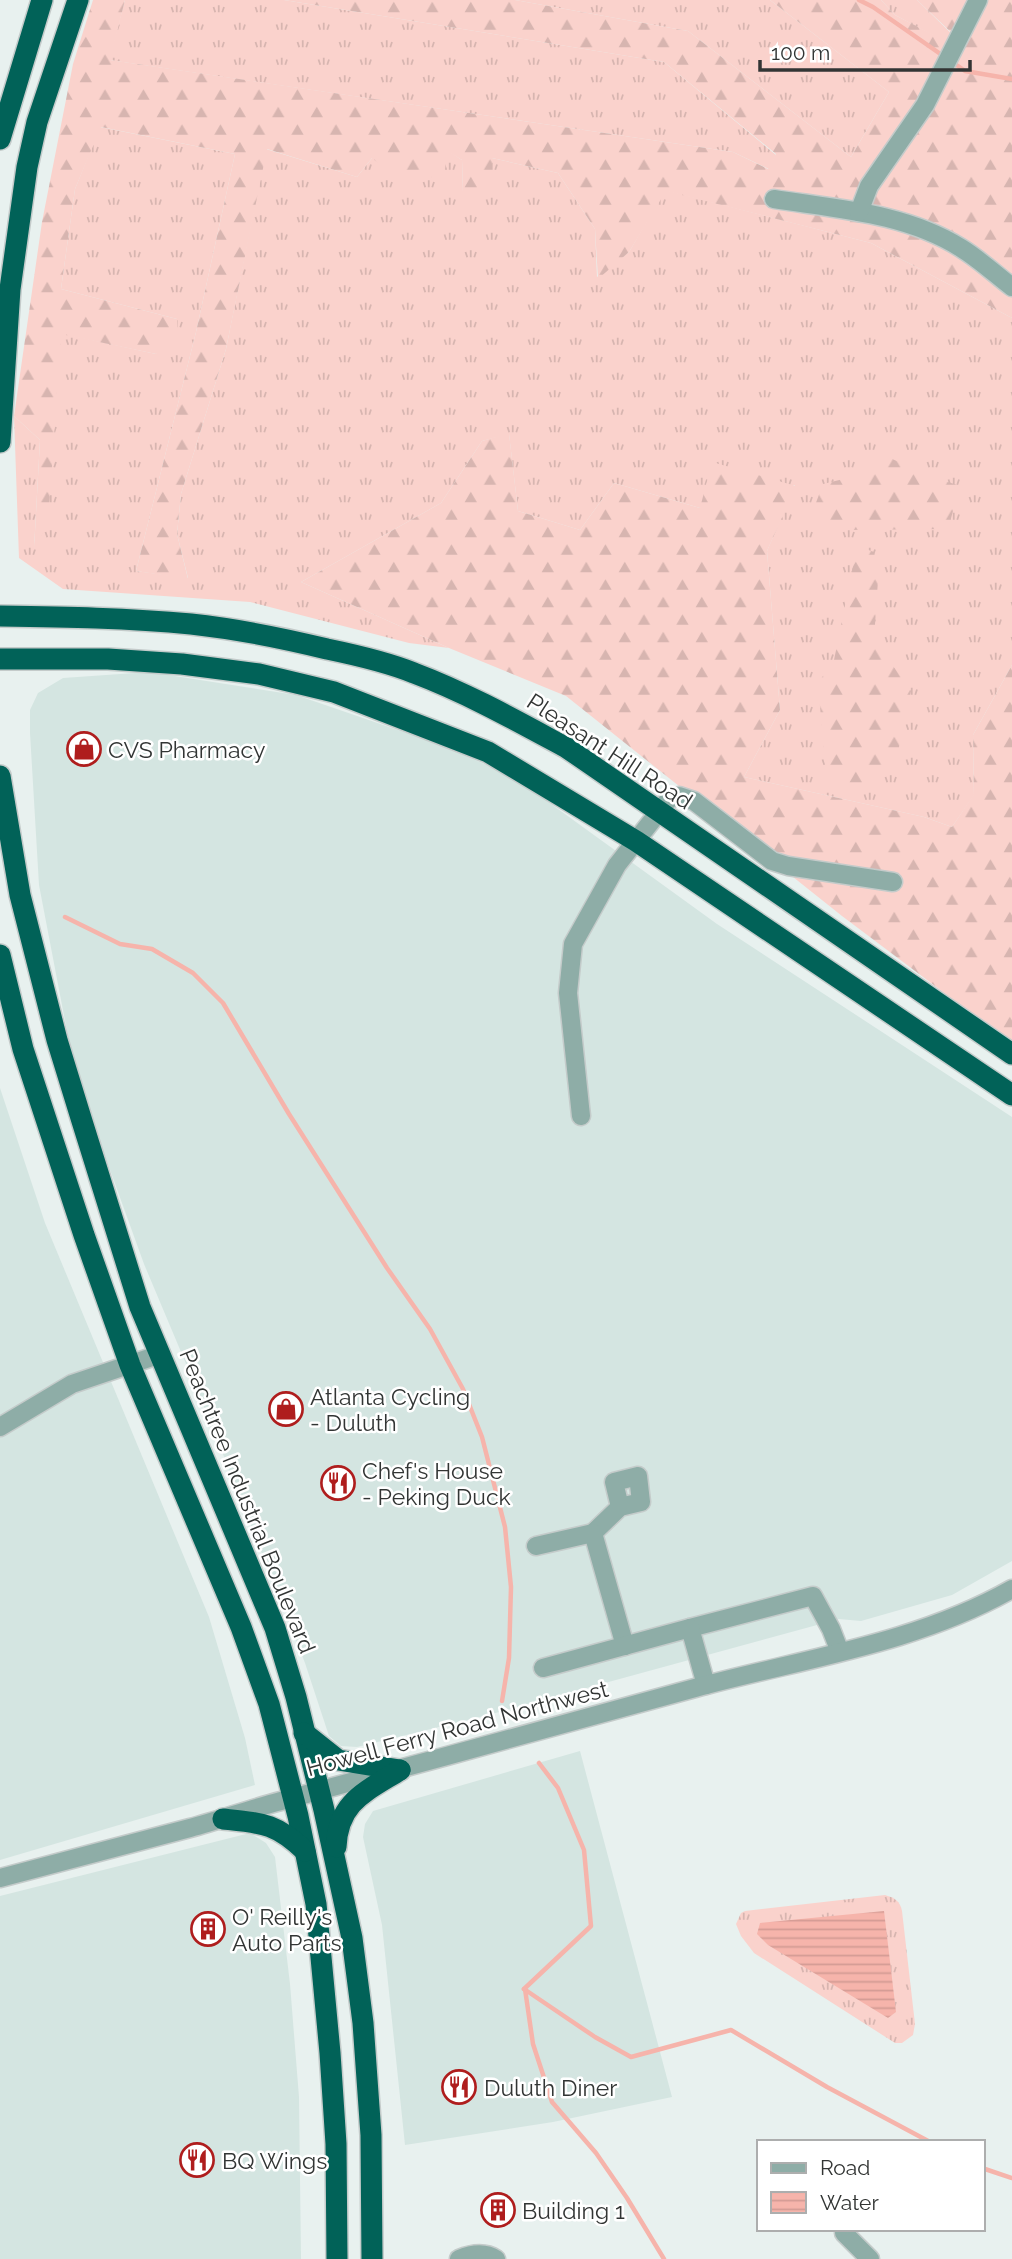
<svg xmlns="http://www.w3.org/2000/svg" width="1012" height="2259" viewBox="0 0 1012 2259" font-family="Raleway,sans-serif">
	<defs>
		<pattern id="grass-tufts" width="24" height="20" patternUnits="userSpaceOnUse" patternTransform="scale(1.75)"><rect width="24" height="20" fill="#fad2cc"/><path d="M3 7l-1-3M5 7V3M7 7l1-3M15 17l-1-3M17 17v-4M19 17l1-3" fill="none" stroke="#d7b5b0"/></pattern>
		<pattern id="forest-firs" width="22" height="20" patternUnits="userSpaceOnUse" patternTransform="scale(1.75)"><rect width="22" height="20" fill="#fad2cc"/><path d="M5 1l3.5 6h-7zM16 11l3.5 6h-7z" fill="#d7b5b0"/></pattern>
		<pattern id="water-rules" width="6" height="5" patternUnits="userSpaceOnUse" patternTransform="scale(1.75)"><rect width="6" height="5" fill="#f6b4ab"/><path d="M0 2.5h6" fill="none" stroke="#d39b94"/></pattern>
	</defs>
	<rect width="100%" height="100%" fill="#e8f1ef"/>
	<g fill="#d4e5e1">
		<path d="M149,672L296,695L427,740L511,775L717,924L1012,1117V1561L952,1595L861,1621L839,1619L488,1715L357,1747L341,1746L329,1736L305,1663L208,1416L144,1264L75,1073L39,885L30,733V710L38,693L63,678Z"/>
		<path d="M0,1088L45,1223L209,1617L245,1738L255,1785L0,1860Z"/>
		<path d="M580,1751L672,2097L553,2122L405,2145L382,1925L363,1837L365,1824L373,1811Z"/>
		<path d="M250,1833L266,1843L275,1857L290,1984L299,2097L301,2259H0V1896Z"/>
	</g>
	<g fill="url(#grass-tufts)">
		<path d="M125,0H284L664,62L776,155L769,169L733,152L109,60Z"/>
		<path d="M515,0H770L889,92L851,157L688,31Z"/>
		<path d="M881,0H917L955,37L953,46L895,15Z"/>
		<path d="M100,127L235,154L196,332L136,571L188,578L177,534L181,494L226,349L266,149L357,177L372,158L447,150L462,160L463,192L492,158L558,173L595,229L597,277L629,252L665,190L871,243L1012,318V665L973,735L974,795L952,827L924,817L744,777L780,710L767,551L795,485L700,508L614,483L580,530L518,511L509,434L482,441L441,503L301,582L449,648L409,643L250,602L63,589L19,558L14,416L40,440L34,549L60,333L156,354L177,319L61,289L75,189Z"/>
		<path d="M885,1895C895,1898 900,1901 902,1911L915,2024L913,2035L902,2043H895L754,1953L741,1936L736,1924L741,1913L745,1911Z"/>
	</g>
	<g fill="url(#forest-firs)">
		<path d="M93,0H125L110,60L733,152L768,169L776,154L664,62L284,0H515L688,31L851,157L889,92L770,0H881L895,15L953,45L955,36L917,0H1012V318L871,243L666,191L629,252L598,279L595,229L558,173L492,158V194L463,193L462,160L447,151L445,170L409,189L372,158L357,177L267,149L226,349L181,494L177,534L188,579L136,571L196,332L235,154L101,127L75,189L61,289L177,319L178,339L156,354L61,334L48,522L34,550L40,440L14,416L42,222L73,64Z"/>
		<path d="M509,433L518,511L580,530L614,483L700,508L712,462L796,486L767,551L780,710L744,777L924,817L952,827L974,794L973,735L1012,665V1044L842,916L566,696L449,648L301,582L441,503L482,441Z"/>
		<path d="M886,456L924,474L960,486L948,529L844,530L811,516L823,484L868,473Z"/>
		<path d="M857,546L874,552L878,580L874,639L911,691L895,766L863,791L826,776L818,683L834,660Z"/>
	</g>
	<path fill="url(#water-rules)" d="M884,1911L896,2012L888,2018L768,1945L757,1934L760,1923Z"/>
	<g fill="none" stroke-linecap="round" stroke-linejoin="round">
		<g stroke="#f6b4ab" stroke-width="4.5">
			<path d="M859,0L873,7L939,53"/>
			<path d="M958,66L965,71L1012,79"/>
			<path d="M65,917L120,944L152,949L193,973L223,1003L289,1114L387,1268L430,1329L463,1389L482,1437L505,1527L511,1587L509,1658L502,1701"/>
			<path d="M524,1989L595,2037L631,2057L731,2030L827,2087L930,2142"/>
			<path d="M524,1989L591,1926L584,1850L558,1788L539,1763"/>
			<path d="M525,1989L533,2044L552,2102L596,2153L627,2198L664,2259"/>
			<path d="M982,2168L1012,2178"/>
		</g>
		<g stroke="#c4cbca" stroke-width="21">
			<g id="minor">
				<path d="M774,199C837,209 905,213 961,248C979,259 995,274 1012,287"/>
				<path d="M859,212L869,186L925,105L978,0"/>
				<path d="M581,1116L568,993L573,944L617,865L669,799L679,796L694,801L772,861L788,866L893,882"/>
				<path d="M0,1427L72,1384L161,1354"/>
				<path d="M593,1533L620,1507L641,1502L638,1476L614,1482L620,1507"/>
				<path d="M536,1546L593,1533L625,1646"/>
				<path d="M690,1628L813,1596L831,1629L840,1652"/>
				<path d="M543,1668L690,1628L706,1685"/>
				<path d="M0,1878C63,1861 127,1845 190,1828C220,1820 250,1809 281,1801C419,1763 557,1727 695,1688C801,1659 915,1644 1012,1589"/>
				<path d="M844,2233L870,2259"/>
				<path d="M459,2259C471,2254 485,2252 496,2259"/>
			</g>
		</g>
		<g stroke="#c4cbca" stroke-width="24">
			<g id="highway">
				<path d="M0,139L42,0"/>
				<path d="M0,442L10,289L27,167L37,122L78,0"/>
				<path d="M0,616C64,617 128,618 191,624C237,629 282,638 327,649C356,655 387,662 414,673C467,693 517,721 567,748L1012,1054"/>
				<path d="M0,659H108L182,664L259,674L334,692L488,752L636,841L1012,1095"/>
				<path d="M0,776L20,895L57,1040L81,1118L140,1307L275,1628L296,1697L324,1810L352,1938L363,2023L371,2135L372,2259"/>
				<path d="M0,955L23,1049L84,1235L130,1365L241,1627L269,1704L298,1816L316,1904L330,2053L336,2144L337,2259"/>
				<path d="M304,1733L338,1760L400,1770"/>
				<path d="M223,1819C262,1823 276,1823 305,1851"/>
				<path d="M336,1847C338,1802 365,1792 400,1770"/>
			</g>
		</g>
		<use href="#minor" stroke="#8eada7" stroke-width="18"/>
		<use href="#highway" stroke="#016258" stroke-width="21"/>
	</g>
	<defs>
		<g id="shop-ring" transform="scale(1.75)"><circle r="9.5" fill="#fff" stroke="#af1d1d" stroke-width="1.5"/><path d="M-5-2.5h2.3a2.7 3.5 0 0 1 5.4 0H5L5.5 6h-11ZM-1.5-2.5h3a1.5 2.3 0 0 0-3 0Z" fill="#af1d1d"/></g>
		<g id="restaurant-ring" transform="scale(1.75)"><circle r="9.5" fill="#fff" stroke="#af1d1d" stroke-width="1.5"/><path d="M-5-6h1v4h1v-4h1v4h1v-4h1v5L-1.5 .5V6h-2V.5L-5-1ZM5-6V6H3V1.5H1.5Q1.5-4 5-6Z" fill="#af1d1d"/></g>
		<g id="building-ring" transform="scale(1.75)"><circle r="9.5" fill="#fff" stroke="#af1d1d" stroke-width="1.5"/><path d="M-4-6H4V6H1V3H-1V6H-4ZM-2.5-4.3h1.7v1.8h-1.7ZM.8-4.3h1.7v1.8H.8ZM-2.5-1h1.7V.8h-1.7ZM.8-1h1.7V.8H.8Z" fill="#af1d1d"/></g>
	</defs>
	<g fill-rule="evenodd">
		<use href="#shop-ring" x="84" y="749"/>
		<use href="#shop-ring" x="286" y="1409"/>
		<use href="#restaurant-ring" x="338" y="1483"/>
		<use href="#building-ring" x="208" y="1929"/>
		<use href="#restaurant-ring" x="459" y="2087"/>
		<use href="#restaurant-ring" x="197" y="2160"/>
		<use href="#building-ring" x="498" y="2210"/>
	</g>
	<g text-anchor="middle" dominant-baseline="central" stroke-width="5" stroke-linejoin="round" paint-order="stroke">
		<g font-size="23" fill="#323534" stroke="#fff" text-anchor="start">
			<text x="108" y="749">CVS Pharmacy</text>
			<text x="310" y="1396">Atlanta Cycling<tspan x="310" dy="26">- Duluth</tspan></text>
			<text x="362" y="1470">Chef's House<tspan x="362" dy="26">- Peking Duck</tspan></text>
			<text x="232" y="1916">O' Reilly's<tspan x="232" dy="26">Auto Parts</tspan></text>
			<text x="484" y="2087">Duluth Diner</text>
			<text x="222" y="2160">BQ Wings</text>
			<text x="522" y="2210">Building 1</text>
		</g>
		<g font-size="23" fill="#323534" stroke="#fff">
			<text transform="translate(610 751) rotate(33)">Pleasant Hill Road</text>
			<text transform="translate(248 1501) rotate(68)">Peachtree Industrial Boulevard</text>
			<text transform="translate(457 1728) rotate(-15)">Howell Ferry Road Northwest</text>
		</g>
	</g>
	<rect x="757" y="2140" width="228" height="91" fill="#ffffff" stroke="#adaeae" stroke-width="2"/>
	<rect x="771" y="2163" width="35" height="10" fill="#8eada7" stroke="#adaeae" stroke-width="2"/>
	<text x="820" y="2175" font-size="21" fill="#323534">Road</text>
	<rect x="771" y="2192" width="35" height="21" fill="url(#water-rules)" stroke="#adaeae" stroke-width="2"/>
	<text x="820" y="2210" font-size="21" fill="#323534">Water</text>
	<path d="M760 60v10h210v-10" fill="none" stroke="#323534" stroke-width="3.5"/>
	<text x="771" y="60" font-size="21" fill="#323534" stroke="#ffffff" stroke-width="5" paint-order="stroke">100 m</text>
</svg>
